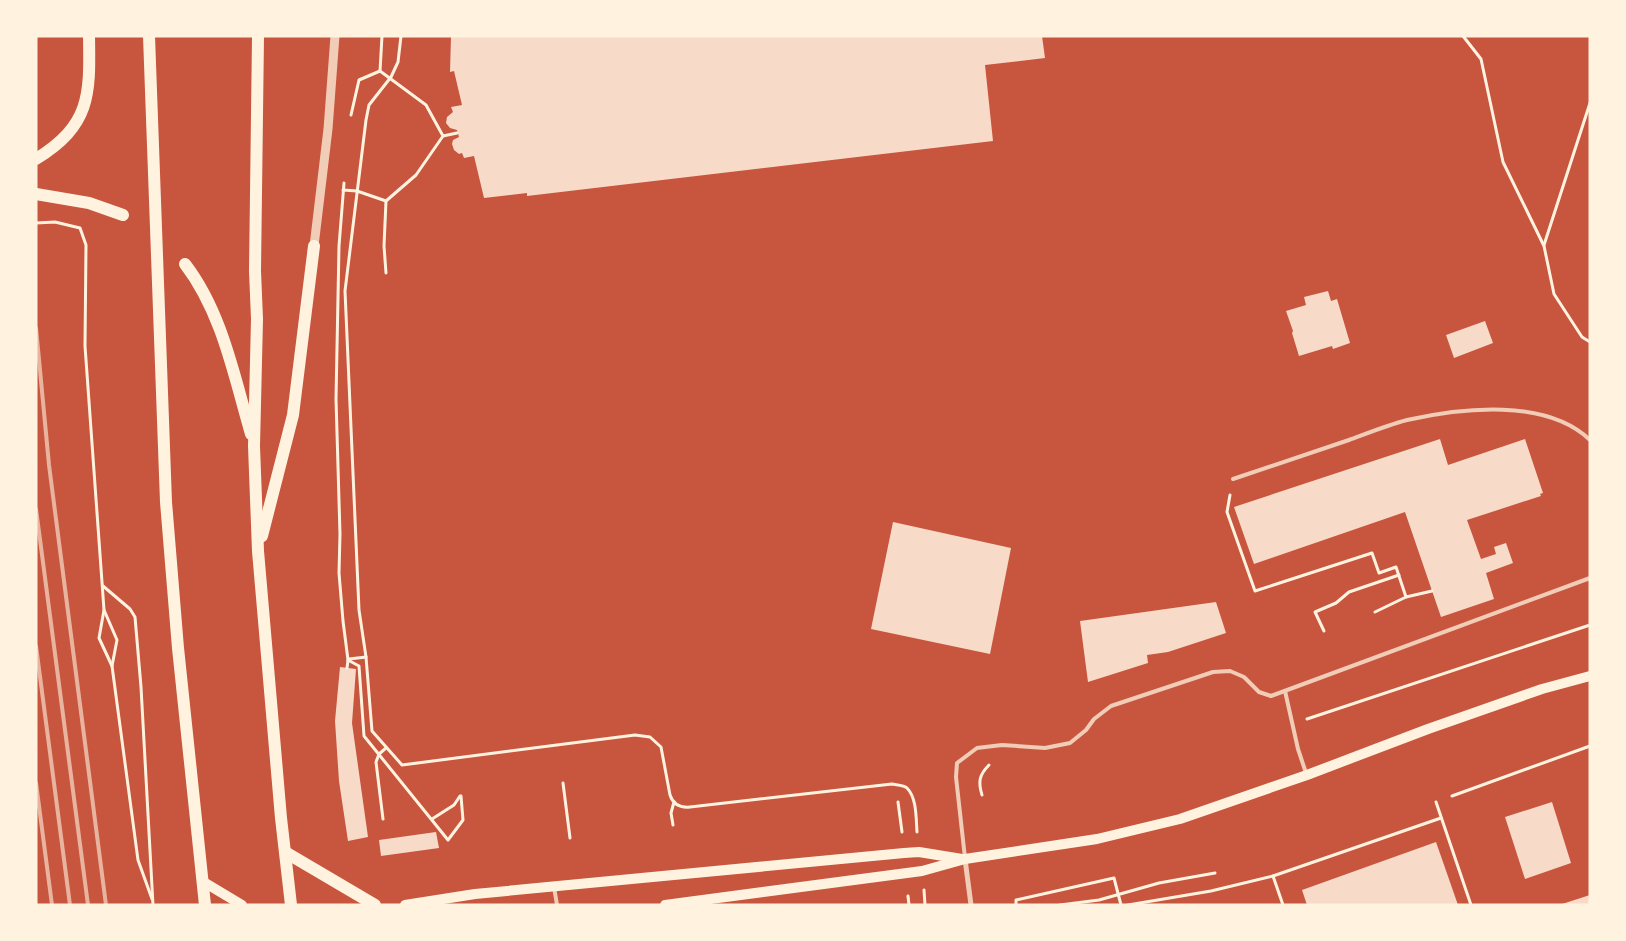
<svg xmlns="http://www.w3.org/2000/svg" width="1626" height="941" viewBox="0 0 1626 941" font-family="'DM Sans',sans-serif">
	<rect width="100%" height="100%" fill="#c8553d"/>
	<g fill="#f7dbc8">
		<path d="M451,36H1042L1045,58L985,65L993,141L527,196V193L484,198L474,156L464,158L462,153L459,154L454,150L452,144L453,140L459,137L457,130L450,128L446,123L447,117L453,112L451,107L462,105L454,71L450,72Z"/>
		<path d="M1328,291L1331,301L1337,299L1350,343L1333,349L1332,346L1299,356L1292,333L1293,331L1286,311L1306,305L1304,297Z"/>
		<path d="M1485,321L1493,343L1454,358L1446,335Z"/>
		<path d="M1440,439L1448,465L1525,439L1543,493L1540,494L1541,496L1467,520L1481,559L1496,554L1494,547L1506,543L1513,563L1486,573L1494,599L1441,617L1405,512L1254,564L1234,507Z"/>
		<path d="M893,522L1011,548L990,654L871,629Z"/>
		<path d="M1216,602L1226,633L1168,652L1147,655L1148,663L1088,682L1080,621Z"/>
		<path d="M340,667L356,669L352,723L368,837L348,841L339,781L335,721Z"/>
		<path d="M1552,802L1571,863L1525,879L1505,817Z"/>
		<path d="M436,832L439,848L381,856L379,840Z"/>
		<path d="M1436,842L1458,905H1307L1302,890Z"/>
		<path d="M1590,895V905H1563L1562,904Z"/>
	</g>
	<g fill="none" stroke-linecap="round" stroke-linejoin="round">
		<g stroke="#fff3e0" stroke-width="3">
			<path d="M401,36L398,62L391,77L369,105L366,120L345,291L359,610L366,657L372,731L402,765L635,735L650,737L661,747L670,795C673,804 680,808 690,807L892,784C897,785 904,785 907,788C917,798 916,819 917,832"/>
			<path d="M1463,36L1481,59L1503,162L1544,246L1554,294L1582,337L1590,342"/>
			<path d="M380,71L382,36"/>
			<path d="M351,115L359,80L380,71L426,105L443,136L457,133"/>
			<path d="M344,183L339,246L336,399L340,534L339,573L343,621L348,660L347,668"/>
			<path d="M343,190L357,191L386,201L416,175L443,136"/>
			<path d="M386,201L384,246L386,273"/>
			<path d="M36,223L55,222L80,228L86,245L85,346L104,610L99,638L112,666L138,860L152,899"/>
			<path d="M1544,245L1590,103"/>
			<path d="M1230,495L1227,512L1255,591L1372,553L1379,573L1396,567L1406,597L1375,612"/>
			<path d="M103,586L130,609L135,617L141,687L153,905"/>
			<path d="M1406,597L1432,591"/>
			<path d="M104,610L117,640L112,666"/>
			<path d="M1324,631L1315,612L1336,603L1349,592L1399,575"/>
			<path d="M349,659L366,657"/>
			<path d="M348,660L359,666L364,736L448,840L463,820L461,796"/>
			<path d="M1307,719L1590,625"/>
			<path d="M563,783L570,838"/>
			<path d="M982,795C978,782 979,775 989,765"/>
			<path d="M1452,796L1590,746"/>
			<path d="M898,802L902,832"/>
			<path d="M1436,802L1471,905"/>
			<path d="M383,819L376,762L379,754L386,748"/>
			<path d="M432,819L454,805L460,796"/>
			<path d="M673,825L671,813L674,802"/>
			<path d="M1273,876L1283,905"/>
			<path d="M924,890L925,905"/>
			<path d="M908,896L909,905"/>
			<path d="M1016,905V900L1114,878L1121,905"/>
			<path d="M1060,905L1099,900L1159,883L1215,873"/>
			<path d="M1128,905L1211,891L1273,876L1441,818"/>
		</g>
		<g stroke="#f1ccb7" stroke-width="4">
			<path d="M1233,479C1272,466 1311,453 1349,440C1368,433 1388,425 1407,420C1462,408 1546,398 1590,440"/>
			<path d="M1285,691L1298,749L1306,773"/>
			<path d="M965,858L956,777L957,763L977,748L1002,745L1045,748L1070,743L1086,730L1094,719L1111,706L1213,672L1230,671L1244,677L1259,692L1271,696L1590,578"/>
			<path d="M554,887L557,905"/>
		</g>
		<path stroke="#f1ccb7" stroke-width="5" d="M965,859L971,905"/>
		<path stroke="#f1ccb7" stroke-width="9" d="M314,246L328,129L335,36"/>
		<g stroke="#fff3e0" stroke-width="10">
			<path d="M202,881L242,905"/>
			<path d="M405,905L475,894L904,853L919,852L962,859"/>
			<path d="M665,905L922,871L965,859L1097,839L1180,819L1307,775L1428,729L1542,689L1590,676"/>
		</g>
		<g stroke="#fff3e0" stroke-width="12">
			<path d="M149,36L166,502L178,648L205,905"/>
			<path d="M258,36L255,271L257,319L254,446L258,551L281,818L291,905"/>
			<path d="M36,159C91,125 90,95 89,36"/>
			<path d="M36,194L89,203L123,215"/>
			<path d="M185,264C222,312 234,376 251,434"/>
			<path d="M262,536L293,415L314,246"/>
			<path d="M285,852L375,905"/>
		</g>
		<g stroke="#e9b49f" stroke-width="4">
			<path d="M36,328L49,465L106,905"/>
			<path d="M36,509L88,905"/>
			<path d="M36,646L70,905"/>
			<path d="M36,783L52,905"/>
		</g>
	</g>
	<rect width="1626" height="941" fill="none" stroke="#fff3e0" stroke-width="75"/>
</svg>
